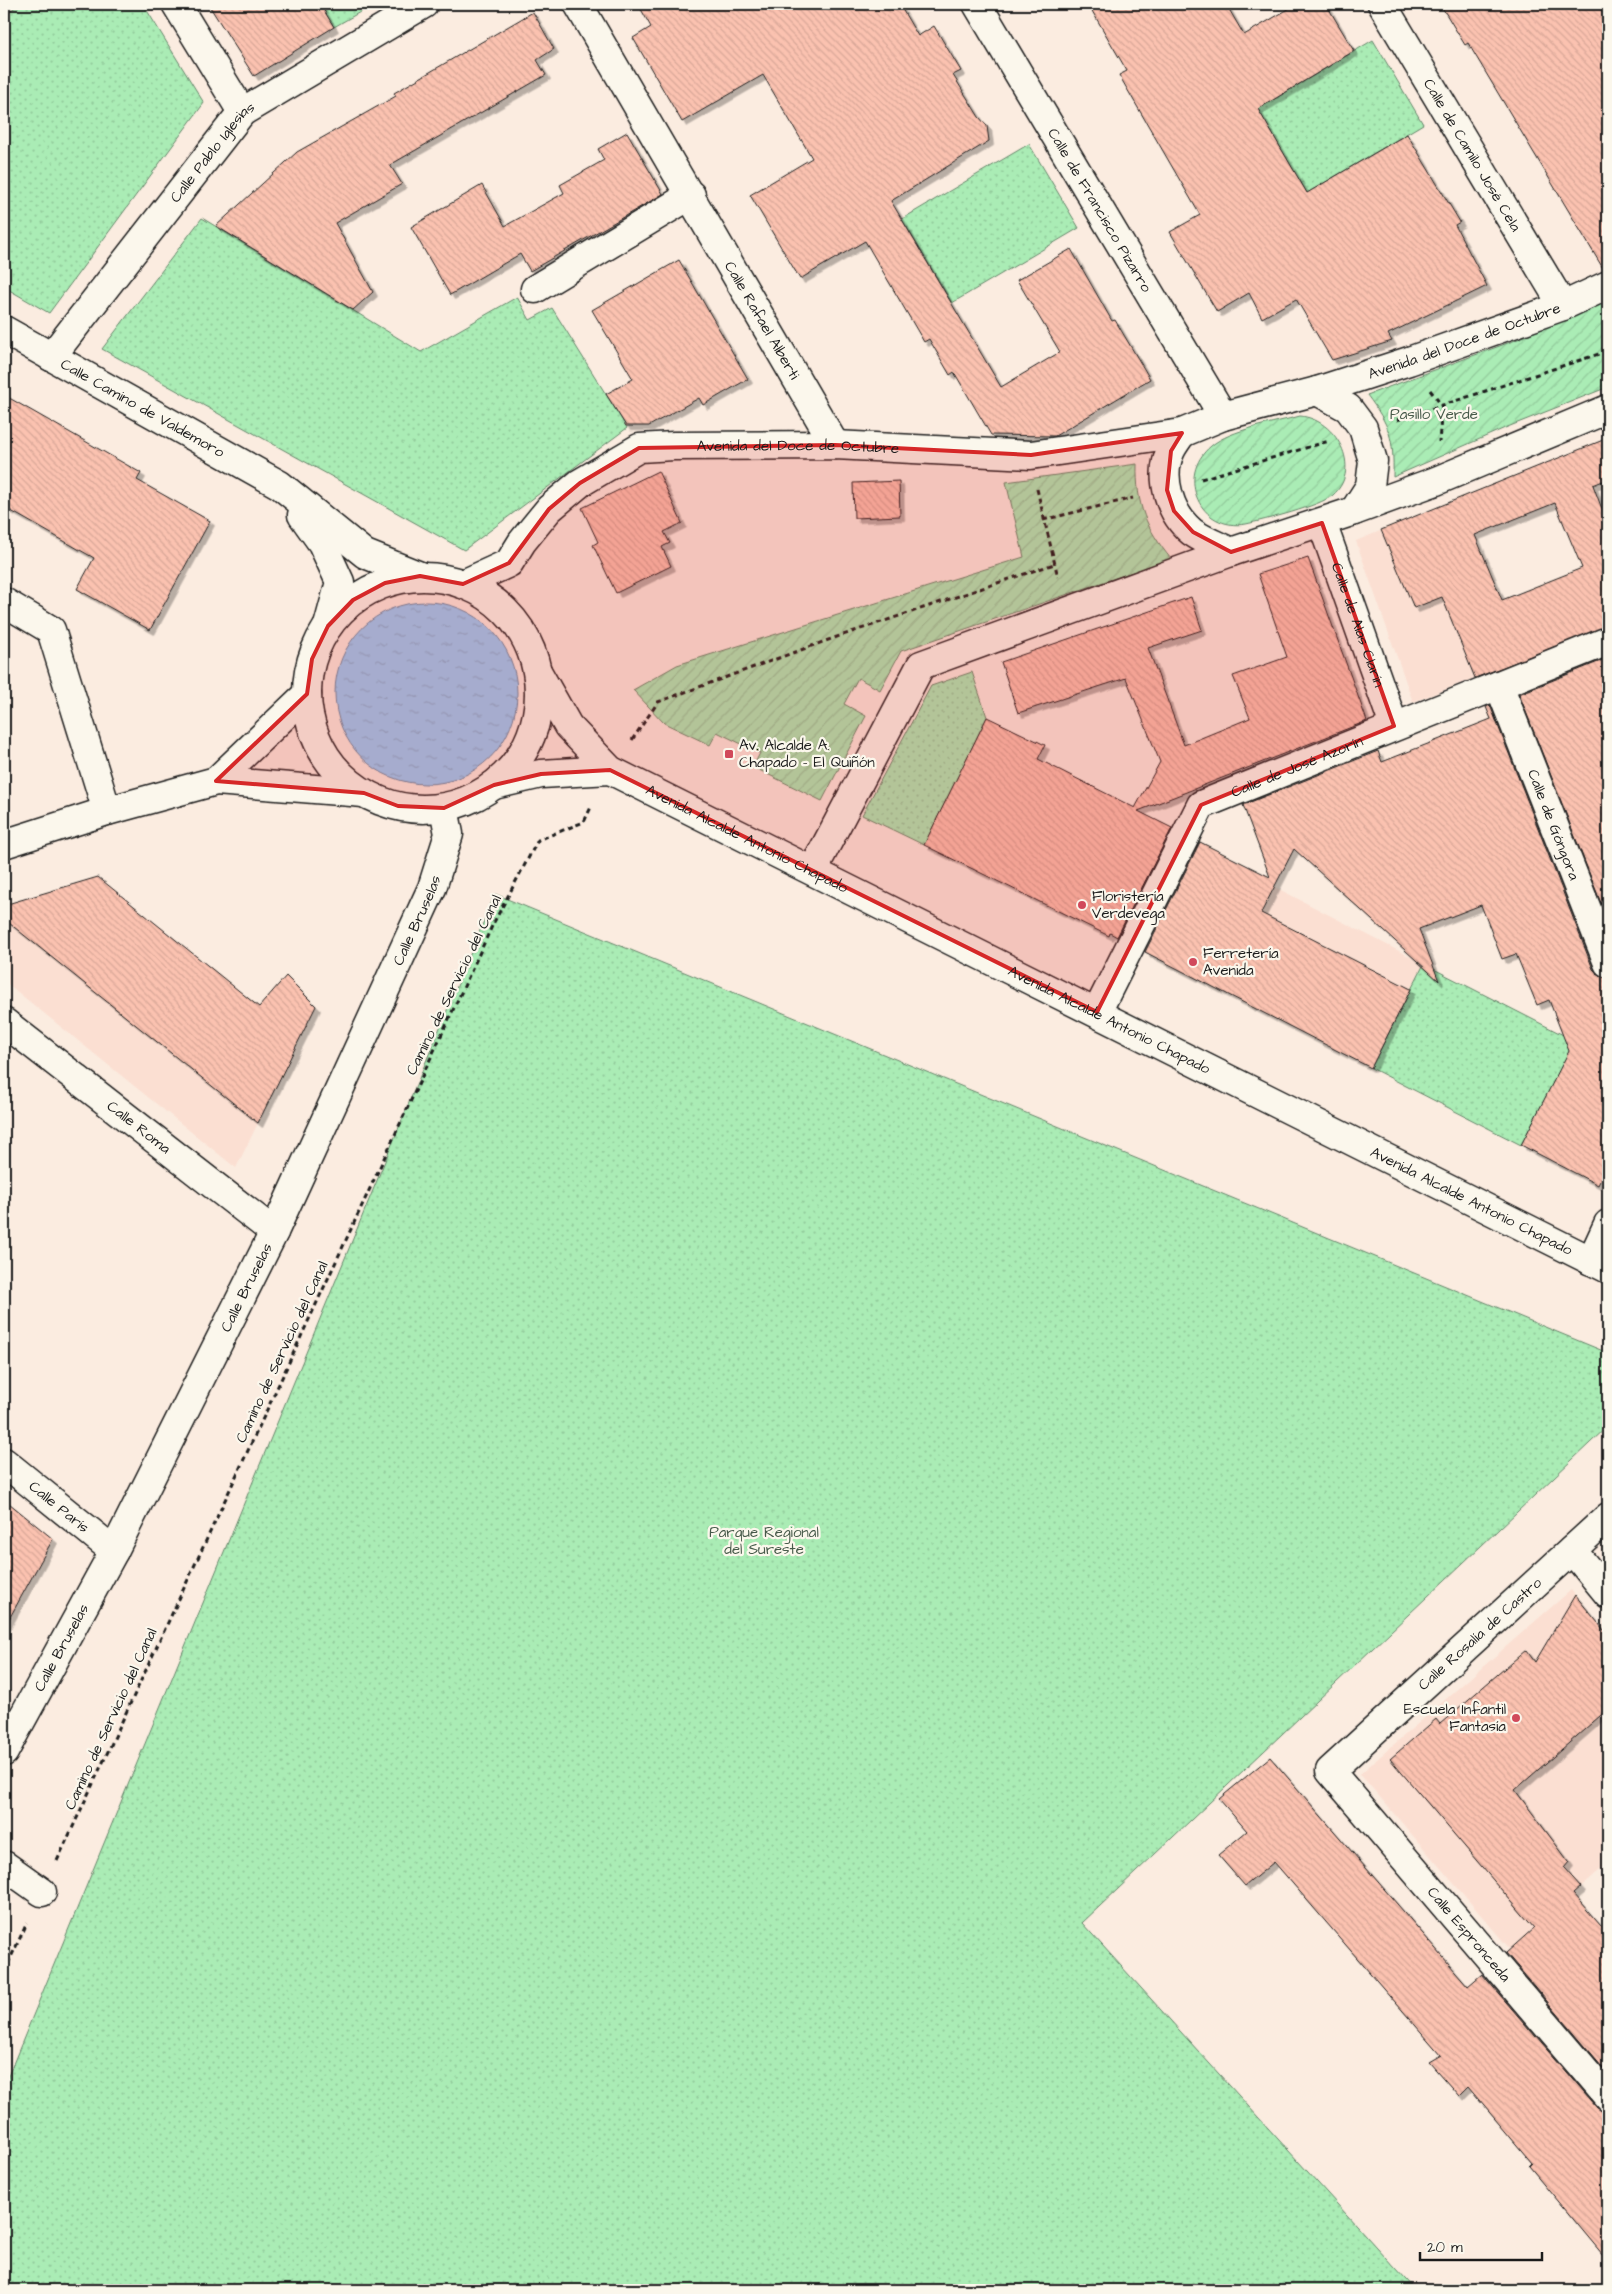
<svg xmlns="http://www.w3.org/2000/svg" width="1612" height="2294" viewBox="0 0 1612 2294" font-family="'Architects Daughter',sans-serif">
	<defs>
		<pattern id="grass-dots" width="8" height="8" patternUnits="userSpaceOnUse" patternTransform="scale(1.25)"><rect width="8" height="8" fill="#aaecb5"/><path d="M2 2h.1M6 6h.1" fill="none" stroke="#92ca9b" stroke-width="1.8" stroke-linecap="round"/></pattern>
		<pattern id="garden-furrows" width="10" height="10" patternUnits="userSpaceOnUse" patternTransform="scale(1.25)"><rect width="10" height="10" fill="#aaecb5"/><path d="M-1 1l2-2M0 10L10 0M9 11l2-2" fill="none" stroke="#92ca9b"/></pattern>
		<pattern id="water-ripples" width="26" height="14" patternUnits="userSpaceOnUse" patternTransform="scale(1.25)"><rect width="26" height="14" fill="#9acef8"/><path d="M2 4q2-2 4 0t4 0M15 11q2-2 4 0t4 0" fill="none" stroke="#84b0d4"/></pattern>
		<pattern id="building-back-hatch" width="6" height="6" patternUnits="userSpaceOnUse" patternTransform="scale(1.25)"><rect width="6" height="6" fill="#fbc2b0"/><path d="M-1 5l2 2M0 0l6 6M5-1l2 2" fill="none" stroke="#d7a697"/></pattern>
		<filter id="shadow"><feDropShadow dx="4.5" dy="4.5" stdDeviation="0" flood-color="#0004"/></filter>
	</defs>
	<rect width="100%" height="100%" fill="#fbece0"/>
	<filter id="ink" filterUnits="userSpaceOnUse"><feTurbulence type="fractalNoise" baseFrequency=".02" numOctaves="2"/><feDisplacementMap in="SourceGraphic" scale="10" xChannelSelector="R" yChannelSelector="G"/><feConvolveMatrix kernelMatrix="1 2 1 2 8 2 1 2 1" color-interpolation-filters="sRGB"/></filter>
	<g filter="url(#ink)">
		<g fill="#fbdfd2">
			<path d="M1460,498L1505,606L1454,626L1475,678L1413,702L1356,541Z"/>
			<path d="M98,877L299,1039L236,1168L4,981V905Z"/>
			<path d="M1275,887L1424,964L1371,1068L1221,991Z"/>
			<path d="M1571,1590L1608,1635V1863L1510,1949L1360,1774Z"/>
		</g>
		<g fill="url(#grass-dots)" stroke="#638468">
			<path d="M21,4H143L204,103L49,313L4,287V14Z"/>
			<path d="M320,4H374L334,27Z"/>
			<path d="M1373,40L1423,124L1307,193L1258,109Z"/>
			<path d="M1029,144L1079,228L952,303L902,219Z"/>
			<path d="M202,218L421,352L517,297L530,320L552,308L627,428L464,550L102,349Z"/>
			<path d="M972,672L987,717L924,845L862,815L931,686Z"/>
			<path d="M495,894L1608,1353V1426L1082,1923L1415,2290H4V2086Z"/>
			<path d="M1424,964L1575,1041L1521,1145L1371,1068Z"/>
		</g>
		<g fill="url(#garden-furrows)" stroke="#638468">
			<path d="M1608,301V387L1505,428L1393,477C1394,438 1390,426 1367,395L1513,341Z"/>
			<path d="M1300,416C1336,419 1363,468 1333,495C1320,506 1265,520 1246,524C1200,532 1175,476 1211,446C1231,429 1275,423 1300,416Z"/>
			<path d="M1137,464C1136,505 1146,528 1171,559L901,651L880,690L858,678L844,704L866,716L822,801L753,767L760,753L717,732L710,745L664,723L633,690L677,665L1024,557L1006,482Z"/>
		</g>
		<circle fill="url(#water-ripples)" stroke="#6887a0" cx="426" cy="693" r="91"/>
		<g fill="url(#building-back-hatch)" stroke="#1c1c1c" fill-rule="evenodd" filter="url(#shadow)">
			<path d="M208,4H320L334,27L254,76Z"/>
			<path d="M638,4H899L918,36L934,26L961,71L953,75L979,117L987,126L989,141L891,201L1001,387L1060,352L1017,280L1071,249L1112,321L1115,320L1150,379L1055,436L991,435L954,372L950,375L929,339L924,342L865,241L800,279L750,195L812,158L763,75L682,122L633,38L651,27Z"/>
			<path d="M1088,4H1226L1244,35L1297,4H1326L1354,51L1258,109L1307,193L1407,134L1460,222L1455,225L1487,286L1388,334L1392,341L1332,360L1296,299L1262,318L1249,293L1217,312L1170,232L1200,215L1119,75L1127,71Z"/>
			<path d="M1440,4H1608V270H1604L1468,43L1465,45Z"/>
			<path d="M533,12L554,49L537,60L546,75L390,165L402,184L335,223L373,292L353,310L216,226L297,152L396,96L394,93Z"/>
			<path d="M627,132L663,194L530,271L520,254L450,295L411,227L482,185L505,226L564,193L560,185L604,160L598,149Z"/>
			<path d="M679,260L748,379L703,405L699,398L649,426H626L606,394L633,379L592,310Z"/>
			<path d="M4,395L141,473L137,480L210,521L150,630L77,589L94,558L4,507Z"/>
			<path d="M1608,438V479L1593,485L1608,525V626L1475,678L1442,597L1414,608L1381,530ZM1555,503L1582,568L1502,600L1475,535Z"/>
			<path d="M658,471L682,523L664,532L670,543L662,547L671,566L616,593L593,545L598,542L582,508Z"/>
			<path d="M899,481L900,516L854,518L853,483Z"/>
			<path d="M1308,558L1367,721L1138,811L1172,828L1117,937L1110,933L1109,936L924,845L987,717L1045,745L1038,759L1135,808L1160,762L1126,678L1018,713L1001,662L1191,597L1202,630L1148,648L1184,745L1250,718L1233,676L1287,657L1258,574Z"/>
			<path d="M1608,658V921L1519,694Z"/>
			<path d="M1490,705L1593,969L1599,975L1608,978V1165L1598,1185L1521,1145L1569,1051L1549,1000L1537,1005L1516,954L1502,959L1481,905L1419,929L1439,981L1294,849L1261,913L1411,989L1371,1068L1145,952L1200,842L1270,877L1243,805L1378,751L1382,762L1491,719L1486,707Z"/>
			<path d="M98,877L259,1007L286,976L316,1006L258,1123L4,919V905Z"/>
			<path d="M4,1499L53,1539L4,1628Z"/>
			<path d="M1575,1595L1608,1635V1709L1515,1790L1569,1862L1564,1868L1581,1887L1573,1894L1608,1934V2073L1506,1953L1534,1928L1390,1759L1436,1719L1440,1724L1526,1650L1535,1662Z"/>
			<path d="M1270,1757L1468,1986L1482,1974L1596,2107L1608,2112V2261L1529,2166L1532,2163L1468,2087L1459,2096L1429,2062L1441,2055L1274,1862L1245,1886L1218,1855L1247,1831L1219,1799Z"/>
		</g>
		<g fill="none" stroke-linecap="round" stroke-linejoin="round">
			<g stroke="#1c1c1c" stroke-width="31">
				<g id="minor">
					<path d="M176,4L242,112"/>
					<path id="s1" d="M578,4L835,445"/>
					<path id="s2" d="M977,4L1223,416"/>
					<path id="s3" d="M1382,4L1563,306"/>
					<path d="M535,289L691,195"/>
					<path id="s4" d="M4,330L280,485L365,554L420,576"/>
					<path id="s5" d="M51,357L242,112L424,4"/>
					<path d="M1317,391L1348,408L1363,428L1373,461L1370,486L1354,511"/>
					<path d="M1182,433C1178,439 1174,444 1171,450C1158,477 1170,514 1192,532C1203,540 1219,546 1231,552"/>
					<path d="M302,515L322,543L340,582L328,626"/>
					<path id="s6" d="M1322,523L1394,726"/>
					<path id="s7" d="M463,584L509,563L522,542L549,509L580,483L639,448L674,446L835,445L1031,455L1182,433L1223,416L1317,391L1409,361L1563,306L1608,285"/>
					<path d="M4,602L51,630L107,811"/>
					<path id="s8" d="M1499,685L1608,963"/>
					<path d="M813,870L921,665L1231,552L1354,511L1436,481L1608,409"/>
					<path id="s9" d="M1097,1012L1201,805L1608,641"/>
					<path id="s10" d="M4,1022L274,1232"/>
					<path d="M1591,1261L1608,1224"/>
					<path id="s11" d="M4,1462L114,1551"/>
					<path id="s12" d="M1608,1517L1330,1771L1608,2097"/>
					<path d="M1572,1550L1608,1594"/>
					<path id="s13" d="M4,1752L114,1551L274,1232L432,888L449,834L444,808"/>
					<path d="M4,1865L42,1892"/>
				</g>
			</g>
			<g stroke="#1c1c1c" stroke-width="31">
				<g id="major">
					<circle cx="423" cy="693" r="116"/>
					<path id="s14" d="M538,673L568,726L610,770L1608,1269"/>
					<path d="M216,781L307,694"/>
					<path d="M494,785L541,774L610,770"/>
					<path d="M4,844L107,811L216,781L364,793"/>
				</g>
			</g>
			<g stroke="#1c1c1c" stroke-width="3" stroke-dasharray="5 4" stroke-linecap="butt">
				<path d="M1430,390L1442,406L1439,442"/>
				<path d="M1397,420L1608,351"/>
				<path d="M1201,479L1329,441"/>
				<path d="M1037,489L1058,577"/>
				<path d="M1043,520L1133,498"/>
				<path d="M632,740L658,702L831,639L1054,564"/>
				<path d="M57,1861L493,924L538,840L584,822L592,805"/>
				<path d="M4,1972L27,1923"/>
			</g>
			<use href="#minor" stroke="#fbf7ec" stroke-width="28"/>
			<use href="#major" stroke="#fbf7ec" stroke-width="28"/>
		</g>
	</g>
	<path fill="#d62828" fill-opacity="0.2" stroke="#d62828" stroke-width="4" stroke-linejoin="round" d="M1182,433L1171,451L1167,490L1174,511L1193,532L1231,552L1322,523L1394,726L1201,805L1097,1012L610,770L541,774L494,785L444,808L398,806L364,793L216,781L307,694L312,659L328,626L353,600L385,583L420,576L463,584L509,563L549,509L580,483L639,448L835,445L1031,455Z"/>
	<g fill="#d1495b" stroke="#fbf7ec" stroke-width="2">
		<rect x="724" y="749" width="10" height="10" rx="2.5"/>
		<circle cx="1082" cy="905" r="5"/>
		<circle cx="1193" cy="962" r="5"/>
		<circle cx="1516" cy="1718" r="5"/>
	</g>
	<g text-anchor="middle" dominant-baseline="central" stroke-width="4.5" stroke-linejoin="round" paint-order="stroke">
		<g font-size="15" fill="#1c1c1c" stroke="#fbf7ec">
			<text stroke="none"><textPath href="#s5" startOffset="261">Calle Pablo Iglesias</textPath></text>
			<text stroke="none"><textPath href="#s3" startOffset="176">Calle de Camilo José Cela</textPath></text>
			<text stroke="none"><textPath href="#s2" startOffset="240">Calle de Francisco Pizarro</textPath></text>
			<text stroke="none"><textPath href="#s1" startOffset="366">Calle Rafael Alberti</textPath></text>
			<text stroke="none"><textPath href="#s7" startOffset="1069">Avenida del Doce de Octubre</textPath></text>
			<text stroke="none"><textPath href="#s4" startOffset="159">Calle Camino de Valdemoro</textPath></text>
			<text stroke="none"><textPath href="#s7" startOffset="386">Avenida del Doce de Octubre</textPath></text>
			<text stroke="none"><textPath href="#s6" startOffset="108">Calle de Alas Clarín</textPath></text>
			<text stroke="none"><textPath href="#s9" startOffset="335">Calle de José Azorín</textPath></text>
			<text stroke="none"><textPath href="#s8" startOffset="150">Calle de Góngora</textPath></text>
			<text stroke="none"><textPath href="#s14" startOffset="275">Avenida Alcalde Antonio Chapado</textPath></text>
			<text stroke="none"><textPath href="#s13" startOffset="929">Calle Bruselas</textPath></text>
			<text transform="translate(454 985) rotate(-64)">Camino de Servicio del Canal</text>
			<text stroke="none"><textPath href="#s14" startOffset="680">Avenida Alcalde Antonio Chapado</textPath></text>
			<text stroke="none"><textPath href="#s10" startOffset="171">Calle Roma</textPath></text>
			<text stroke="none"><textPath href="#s14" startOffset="1085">Avenida Alcalde Antonio Chapado</textPath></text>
			<text stroke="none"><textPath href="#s13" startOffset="524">Calle Bruselas</textPath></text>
			<text transform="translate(282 1352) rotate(-65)">Camino de Servicio del Canal</text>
			<text stroke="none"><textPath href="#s11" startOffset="71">Calle París</textPath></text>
			<text transform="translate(1480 1634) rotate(-42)">Calle Rosalía de Castro</text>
			<text stroke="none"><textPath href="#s13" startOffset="119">Calle Bruselas</textPath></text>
			<text transform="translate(111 1719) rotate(-65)">Camino de Servicio del Canal</text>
			<text stroke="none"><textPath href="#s12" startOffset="591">Calle Espronceda</textPath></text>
		</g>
		<g font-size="15" fill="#475a4a" stroke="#fbf7ec">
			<text x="1434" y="414">Pasillo Verde</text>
			<text x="764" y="1532">Parque Regional<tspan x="764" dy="17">del Sureste</tspan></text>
		</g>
		<g font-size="15" fill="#1c1c1c" stroke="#fbf7ec" text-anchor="start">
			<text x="739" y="745">Av. Alcalde A.<tspan x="739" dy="17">Chapado - El Quiñón</tspan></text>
			<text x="1092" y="896">Floristería<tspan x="1092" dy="17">Verdevega</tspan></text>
			<text x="1203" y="953">Ferretería<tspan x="1203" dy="17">Avenida</tspan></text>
			<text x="1506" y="1709" text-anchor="end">Escuela Infantil<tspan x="1506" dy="17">Fantasía</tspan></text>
		</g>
	</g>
	<rect width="1612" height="2294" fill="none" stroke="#fbf7ec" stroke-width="20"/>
	<rect x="10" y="10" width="1592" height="2274" fill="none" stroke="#1c1c1c" stroke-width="2" filter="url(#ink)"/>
	<path d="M1420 2252v8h122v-8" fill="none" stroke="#1c1c1c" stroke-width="2.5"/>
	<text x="1427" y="2252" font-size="15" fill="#1c1c1c" stroke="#fbf7ec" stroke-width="4" paint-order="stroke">20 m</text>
</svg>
